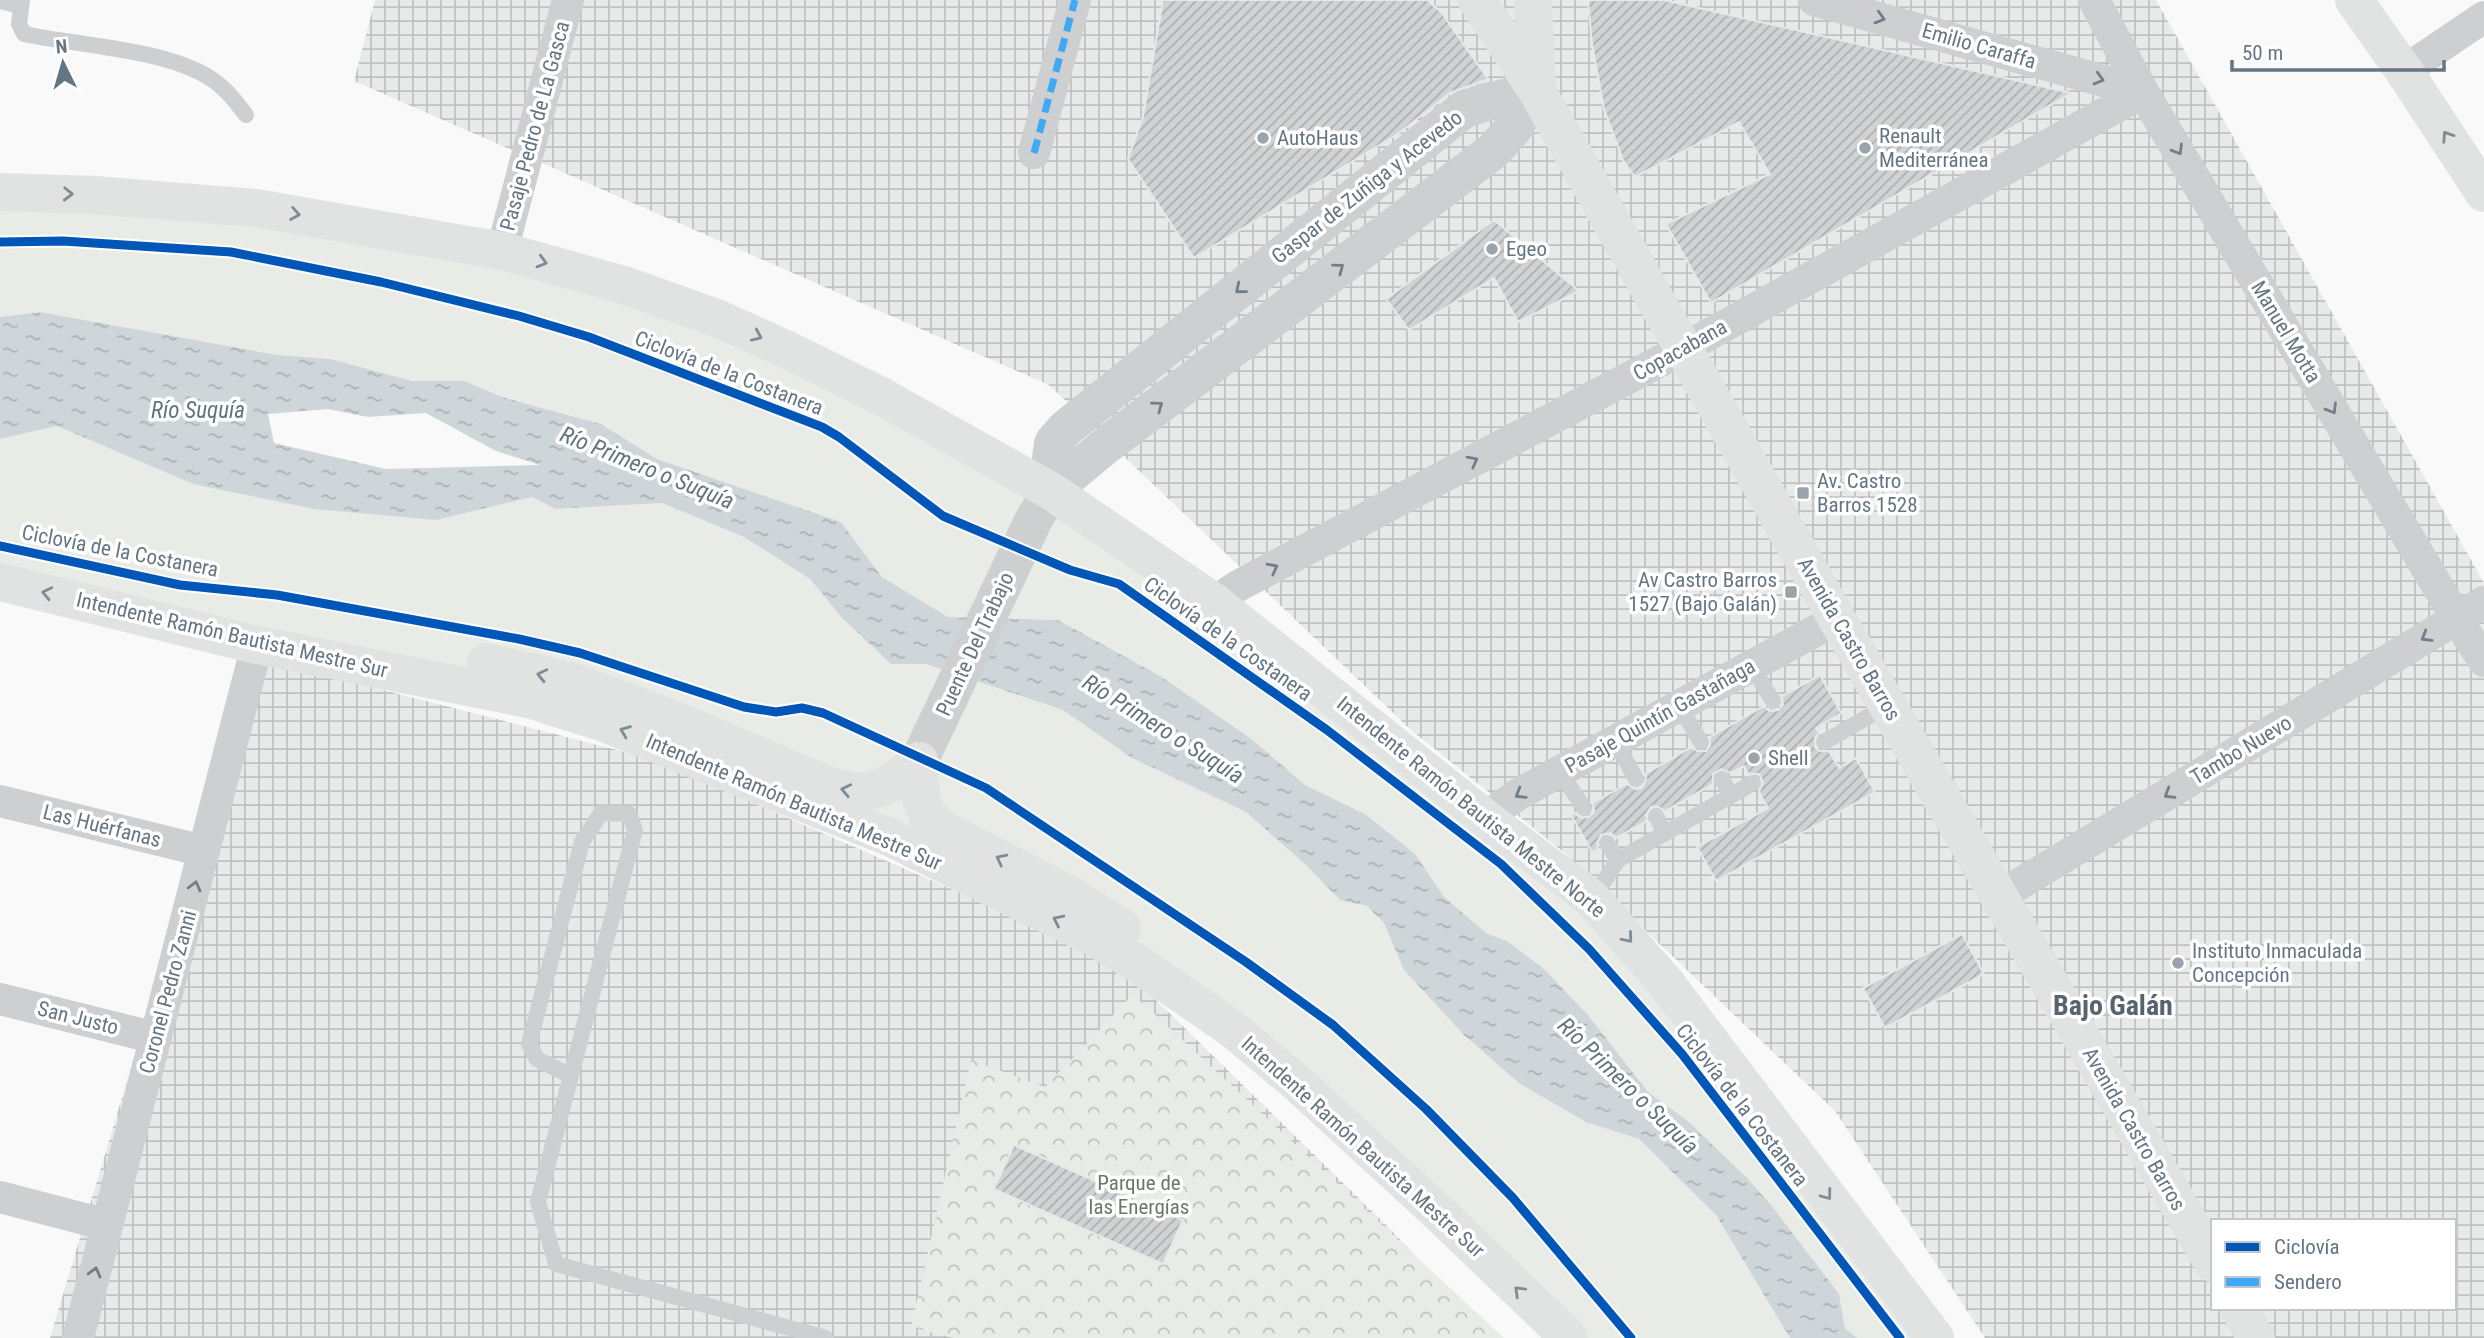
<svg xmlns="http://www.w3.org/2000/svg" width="2484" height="1338" viewBox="0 0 2484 1338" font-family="'Roboto Condensed',sans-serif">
	<defs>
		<pattern id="industrial-grid" width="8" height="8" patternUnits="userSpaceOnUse" patternTransform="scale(1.75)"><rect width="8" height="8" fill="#e8e9e9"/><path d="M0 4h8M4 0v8" fill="none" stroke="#c0c1c2"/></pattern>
		<pattern id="park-crowns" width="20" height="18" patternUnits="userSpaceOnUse" patternTransform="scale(1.75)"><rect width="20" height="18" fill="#e8ebe6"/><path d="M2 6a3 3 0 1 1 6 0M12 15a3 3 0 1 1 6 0" fill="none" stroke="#c0c3c0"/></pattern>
		<pattern id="water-ripples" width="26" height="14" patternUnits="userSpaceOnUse" patternTransform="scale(1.75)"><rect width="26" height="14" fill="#ced6d9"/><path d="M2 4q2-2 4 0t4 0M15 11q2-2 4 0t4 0" fill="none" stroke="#abb2b5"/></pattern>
		<pattern id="building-hatch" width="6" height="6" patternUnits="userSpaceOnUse" patternTransform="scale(1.75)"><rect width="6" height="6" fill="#d0d2d3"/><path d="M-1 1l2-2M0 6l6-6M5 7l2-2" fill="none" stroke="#acafb1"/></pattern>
	</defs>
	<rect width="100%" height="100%" fill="#f9f9f9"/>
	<g fill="url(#industrial-grid)" fill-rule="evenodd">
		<path d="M375,0H2156L2484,583V1338H1985L1835,1111L1562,851L1411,730L1049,385L354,81ZM2213,1221H2454V1308H2213Z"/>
		<path d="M254,657L652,759L1115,960L1387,1226L1494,1338H50Z"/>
	</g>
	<g fill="#e8ebe6">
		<path d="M0,192L95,195L623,285L1051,491L1567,879L1935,1338H1857L1845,1328L1839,1294L1772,1206L1746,1177L1688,1121L1648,1092L1588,1015L1543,968L1507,941L1486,933L1444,897L1414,854L1365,814L1305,785L1253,740L1162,677L1058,620L948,617L882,577L841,522L657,459L601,424L502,397L465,381H412L331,359L278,355L40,312L0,317Z"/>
		<path d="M57,426L193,484L436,520L532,497L555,509L662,503L744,537L810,579L842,618L891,664H926L1063,710L1132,758L1246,812L1305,864L1340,900L1367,906L1384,923L1404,970L1464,1035L1520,1084L1586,1122L1639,1139L1716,1215L1790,1338H1569L1138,964L604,723L0,582V439Z"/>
	</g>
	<path fill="url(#park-crowns)" d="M1133,994L1504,1338H953L911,1327L971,1060L1045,1087Z"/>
	<path fill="url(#water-ripples)" fill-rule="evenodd" d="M40,312L278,355L331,359L412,381H465L502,397L601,424L657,459L841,522L882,577L948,617L1058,620L1162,677L1253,740L1305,785L1365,814L1415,854L1444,897L1486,933L1507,941L1543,968L1588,1015L1648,1092L1688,1121L1746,1177L1772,1206L1839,1294L1845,1328L1857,1338H1790L1716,1215L1639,1139L1586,1122L1520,1084L1464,1035L1404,970L1384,923L1367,906L1340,900L1305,864L1246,812L1132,758L1063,710L926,664H891L842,618L810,579L744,537L662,503L555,509L532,497L436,520L315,509L193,484L57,426L0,439V317ZM328,409L368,417L426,413L496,451L540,465L386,469L274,443L268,414Z"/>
	<g fill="url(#building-hatch)" stroke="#e8e8e8" stroke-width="2">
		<path d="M1163,0H1427L1441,12L1488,79L1450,93L1399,133L1194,258L1128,159L1143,117Z"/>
		<path d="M1588,0H1664L2071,93L1711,303L1666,224L1770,174L1739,122L1635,177L1623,160L1604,109L1592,44Z"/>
		<path d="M1494,220L1579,291L1518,322L1494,278L1409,330L1386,299Z"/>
		<path d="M1820,675L1841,713L1816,728L1819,733L1815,737V747L1819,751H1829L1839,768L1856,758L1875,792L1716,881L1697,847L1768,808L1759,792L1763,782L1759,774H1748L1744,766L1731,773L1721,769L1713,774V784L1665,811L1657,806L1651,807L1646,815L1647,821L1616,838L1611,833L1601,835L1597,843L1598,849L1592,852L1571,815L1575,813L1580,818L1589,817L1594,812L1593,803L1627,784L1635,789L1642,788L1646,780L1645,774L1692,747L1697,751H1706L1710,746V737L1764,706L1769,711L1778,710L1783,705L1782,696Z"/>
		<path d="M1962,934L1984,974L1885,1028L1863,988Z"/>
		<path d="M1014,1145L1183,1220L1163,1264L994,1189Z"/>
	</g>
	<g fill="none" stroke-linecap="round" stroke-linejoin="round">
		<g stroke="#cecfd0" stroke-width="16">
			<path d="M22,0L19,24L24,34C79,46 174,49 217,83C229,92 237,103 246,115"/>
			<path d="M0,1L20,6"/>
			<path d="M1751,666L1773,701"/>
			<path d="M1679,706L1701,742"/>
			<path d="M1615,741L1636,779"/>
			<path d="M1824,742L1887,706"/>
			<path d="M1560,772L1584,808"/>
			<path d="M1722,779L1731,795"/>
			<path d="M1656,816L1665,833"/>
			<path d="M1607,843L1618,860"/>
			<path d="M1592,899L1618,860L1753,783"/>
			<path d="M571,1076L537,1059L529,1044L582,842L601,813L629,814L635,830L538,1202L556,1264L826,1338"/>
		</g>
		<g stroke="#cecfd0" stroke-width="32">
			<path d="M1814,0L2143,92"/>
			<path d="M2094,0L2143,92L2457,619L2484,661"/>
			<path d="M2404,71L2484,17"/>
			<path d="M1034,153L1075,0"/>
			<path d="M502,251L568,0"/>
			<path d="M1214,602L1238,586L1683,349L2143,92"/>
			<path d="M0,801L204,851"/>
			<path d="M1485,818L1517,795L1837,619"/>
			<path d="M1998,897L2484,602"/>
			<path d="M0,999L156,1038"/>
			<path d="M0,1197L107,1225"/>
			<path d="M78,1338L257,645"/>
		</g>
		<g stroke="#cecfd0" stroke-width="38">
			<path d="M1051,491V459L1053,443L1065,429L1463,110L1486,102L1537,91"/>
			<path d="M919,761L1034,519L1051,491L1104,447L1493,151L1513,129L1537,91"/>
		</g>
		<path stroke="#e1e2e2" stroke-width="38" d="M2354,0L2404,71L2484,193"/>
		<g stroke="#e1e2e2" stroke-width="38">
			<path d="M1477,0L1537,91L1837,619L2213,1263"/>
			<path d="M1533,0L1537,89"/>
			<path d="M0,192L95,195L256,208L502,251L624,285L719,319L792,352L881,396L1051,491L1214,602L1485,818L1592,899L1665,982L1935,1338"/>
			<path d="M0,582L257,645L528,699L604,723L889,837L1095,938L1138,964L1231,1028L1296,1082L1440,1214L1569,1338"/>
			<path d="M486,662L574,682L677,721L830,786C872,799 887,788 919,761"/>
			<path d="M919,761L921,798L927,815L944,830L1072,896L1122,928"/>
			<path d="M2239,1308L2256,1338"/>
		</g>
		<path stroke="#3fa9f5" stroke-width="7" stroke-dasharray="14 7" stroke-linecap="butt" d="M1034,153L1075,0"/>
		<g stroke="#fff" stroke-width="13">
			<g id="cycleway">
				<path d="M0,242L63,241L231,252L381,282L519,316L589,337L822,427L839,437L943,516L1070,570L1119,584L1327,730L1501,864L1589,949L1682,1054L1900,1338"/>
				<path d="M0,546L180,585L277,595L519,639L580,653L744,707L776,712L802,708L823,713L986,788L1246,962L1333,1025L1426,1109L1513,1198L1631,1338"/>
			</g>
		</g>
		<use href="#cycleway" stroke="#0057b8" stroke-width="9"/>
	</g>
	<defs><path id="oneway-chevron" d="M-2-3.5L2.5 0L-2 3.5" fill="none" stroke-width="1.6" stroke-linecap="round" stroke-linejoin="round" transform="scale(1.75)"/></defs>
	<g stroke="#707f8b">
		<use href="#oneway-chevron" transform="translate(1880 18) rotate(16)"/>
		<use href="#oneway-chevron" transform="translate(2099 79) rotate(16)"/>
		<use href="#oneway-chevron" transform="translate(2178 150) rotate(59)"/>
		<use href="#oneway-chevron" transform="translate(1339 268) rotate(-37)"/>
		<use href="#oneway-chevron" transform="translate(1240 289) rotate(141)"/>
		<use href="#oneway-chevron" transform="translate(1158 406) rotate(-37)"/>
		<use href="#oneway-chevron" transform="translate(2332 409) rotate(59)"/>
		<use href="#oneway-chevron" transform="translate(1473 461) rotate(-28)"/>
		<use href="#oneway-chevron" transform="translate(1273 568) rotate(-28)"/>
		<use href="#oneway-chevron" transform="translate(2426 637) rotate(149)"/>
		<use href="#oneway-chevron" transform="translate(1520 794) rotate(149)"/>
		<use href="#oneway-chevron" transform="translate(2169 794) rotate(149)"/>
		<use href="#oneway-chevron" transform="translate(195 886) rotate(-75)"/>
		<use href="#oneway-chevron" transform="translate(95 1272) rotate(-75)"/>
	</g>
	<g stroke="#7e8c96">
		<use href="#oneway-chevron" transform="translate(2447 136) rotate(-123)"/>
		<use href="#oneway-chevron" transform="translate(68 194) rotate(2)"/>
		<use href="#oneway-chevron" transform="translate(295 214) rotate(10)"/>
		<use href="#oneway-chevron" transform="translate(542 262) rotate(16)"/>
		<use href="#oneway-chevron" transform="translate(757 336) rotate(24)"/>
		<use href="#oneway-chevron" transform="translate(47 593) rotate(-167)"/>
		<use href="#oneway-chevron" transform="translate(542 675) rotate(-167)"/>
		<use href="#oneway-chevron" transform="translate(625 731) rotate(-158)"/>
		<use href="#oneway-chevron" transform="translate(846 790) rotate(-168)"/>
		<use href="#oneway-chevron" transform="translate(1001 859) rotate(-153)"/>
		<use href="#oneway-chevron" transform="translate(1058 920) rotate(-154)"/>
		<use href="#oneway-chevron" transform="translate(1628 938) rotate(50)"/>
		<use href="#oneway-chevron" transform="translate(1827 1195) rotate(53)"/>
		<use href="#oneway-chevron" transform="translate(1519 1291) rotate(-136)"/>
	</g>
	<g fill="#99a4ac" stroke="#fff" stroke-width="2.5">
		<circle cx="1263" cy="138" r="7"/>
		<circle cx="1865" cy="148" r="7"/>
		<circle cx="1492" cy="249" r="7"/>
		<rect x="1796" y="486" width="14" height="14" rx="3.5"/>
		<rect x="1784" y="585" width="14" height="14" rx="3.5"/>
		<circle cx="1754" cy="758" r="7"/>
		<circle cx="2178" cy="963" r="7"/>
	</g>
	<g text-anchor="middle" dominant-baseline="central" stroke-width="7" stroke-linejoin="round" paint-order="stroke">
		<g font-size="21" fill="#657683" stroke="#fff">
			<text transform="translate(1979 46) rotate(16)">Emilio Caraffa</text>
			<text transform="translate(535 126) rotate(-75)">Pasaje Pedro de La Gasca</text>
			<text transform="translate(1367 187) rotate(-38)">Gaspar de Zuñiga y Acevedo</text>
			<text transform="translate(2286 332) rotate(59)">Manuel Motta</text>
			<text transform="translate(1680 350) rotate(-29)">Copacabana</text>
			<text transform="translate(729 373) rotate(21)">Ciclovía de la Costanera</text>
			<text transform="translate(120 551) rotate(11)">Ciclovía de la Costanera</text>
			<text transform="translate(232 635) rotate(13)">Intendente Ramón Bautista Mestre Sur</text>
			<text transform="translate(1228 639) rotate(35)">Ciclovía de la Costanera</text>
			<text transform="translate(1849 639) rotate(60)">Avenida Castro Barros</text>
			<text transform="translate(975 644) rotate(-65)">Puente Del Trabajo</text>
			<text transform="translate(1660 716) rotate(-29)">Pasaje Quintín Gastañaga</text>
			<text transform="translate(2241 750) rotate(-31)">Tambo Nuevo</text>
			<text transform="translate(794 802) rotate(23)">Intendente Ramón Bautista Mestre Sur</text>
			<text transform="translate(1471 807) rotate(39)">Intendente Ramón Bautista Mestre Norte</text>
			<text transform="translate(102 826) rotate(14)">Las Huérfanas</text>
			<text transform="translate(168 992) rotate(-75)">Coronel Pedro Zanni</text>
			<text transform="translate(78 1018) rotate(14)">San Justo</text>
			<text transform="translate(1742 1105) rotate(52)">Ciclovía de la Costanera</text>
			<text transform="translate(2134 1129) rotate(60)">Avenida Castro Barros</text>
			<text transform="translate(1363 1147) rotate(42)">Intendente Ramón Bautista Mestre Sur</text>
		</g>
		<g font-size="21" fill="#657683" stroke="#fff" text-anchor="start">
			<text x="1879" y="136">Renault<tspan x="1879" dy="24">Mediterránea</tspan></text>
			<text x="1277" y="138">AutoHaus</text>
			<text x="1506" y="249">Egeo</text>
			<text x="1817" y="481">Av. Castro<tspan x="1817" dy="24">Barros 1528</tspan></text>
			<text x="1777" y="580" text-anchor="end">Av Castro Barros<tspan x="1777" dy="24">1527 (Bajo Galán)</tspan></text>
			<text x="1768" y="758">Shell</text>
			<text x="2192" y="951">Instituto Inmaculada<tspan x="2192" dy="24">Concepción</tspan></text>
		</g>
		<g font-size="21" fill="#687a64" stroke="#fff">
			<text x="1139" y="1183">Parque de<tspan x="1139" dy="24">las Energías</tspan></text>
		</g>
		<g font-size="23" font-style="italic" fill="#60757c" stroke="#fff">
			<text x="198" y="410">Río Suquía</text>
			<text transform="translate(647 468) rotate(22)">Río Primero o Suquía</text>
			<text transform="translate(1163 729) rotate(32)">Río Primero o Suquía</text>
			<text transform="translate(1628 1086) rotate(44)">Río Primero o Suquía</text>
		</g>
		<g font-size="28" font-weight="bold" fill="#57646e" stroke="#fff">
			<text x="2113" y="1005">Bajo Galán</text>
		</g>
	</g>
	<rect x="2211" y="1219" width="245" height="91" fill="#ffffff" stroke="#c1c8cd" stroke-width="2"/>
	<rect x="2225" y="1242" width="35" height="10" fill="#0057b8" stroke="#c1c8cd" stroke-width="2"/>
	<text x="2274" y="1254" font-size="21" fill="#657683">Ciclovía</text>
	<rect x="2225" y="1277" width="35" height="10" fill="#3fa9f5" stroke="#c1c8cd" stroke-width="2"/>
	<text x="2274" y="1289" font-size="21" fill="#657683">Sendero</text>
	<g transform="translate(63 63) rotate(355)" stroke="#ffffff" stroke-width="5" paint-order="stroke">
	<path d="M0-5L12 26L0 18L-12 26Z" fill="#657683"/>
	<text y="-10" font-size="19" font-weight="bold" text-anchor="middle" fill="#657683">N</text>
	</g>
	<path d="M2232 60v10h212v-10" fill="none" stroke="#657683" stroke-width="3.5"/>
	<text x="2242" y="60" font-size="21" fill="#657683" stroke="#ffffff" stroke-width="5" paint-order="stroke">50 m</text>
</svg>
